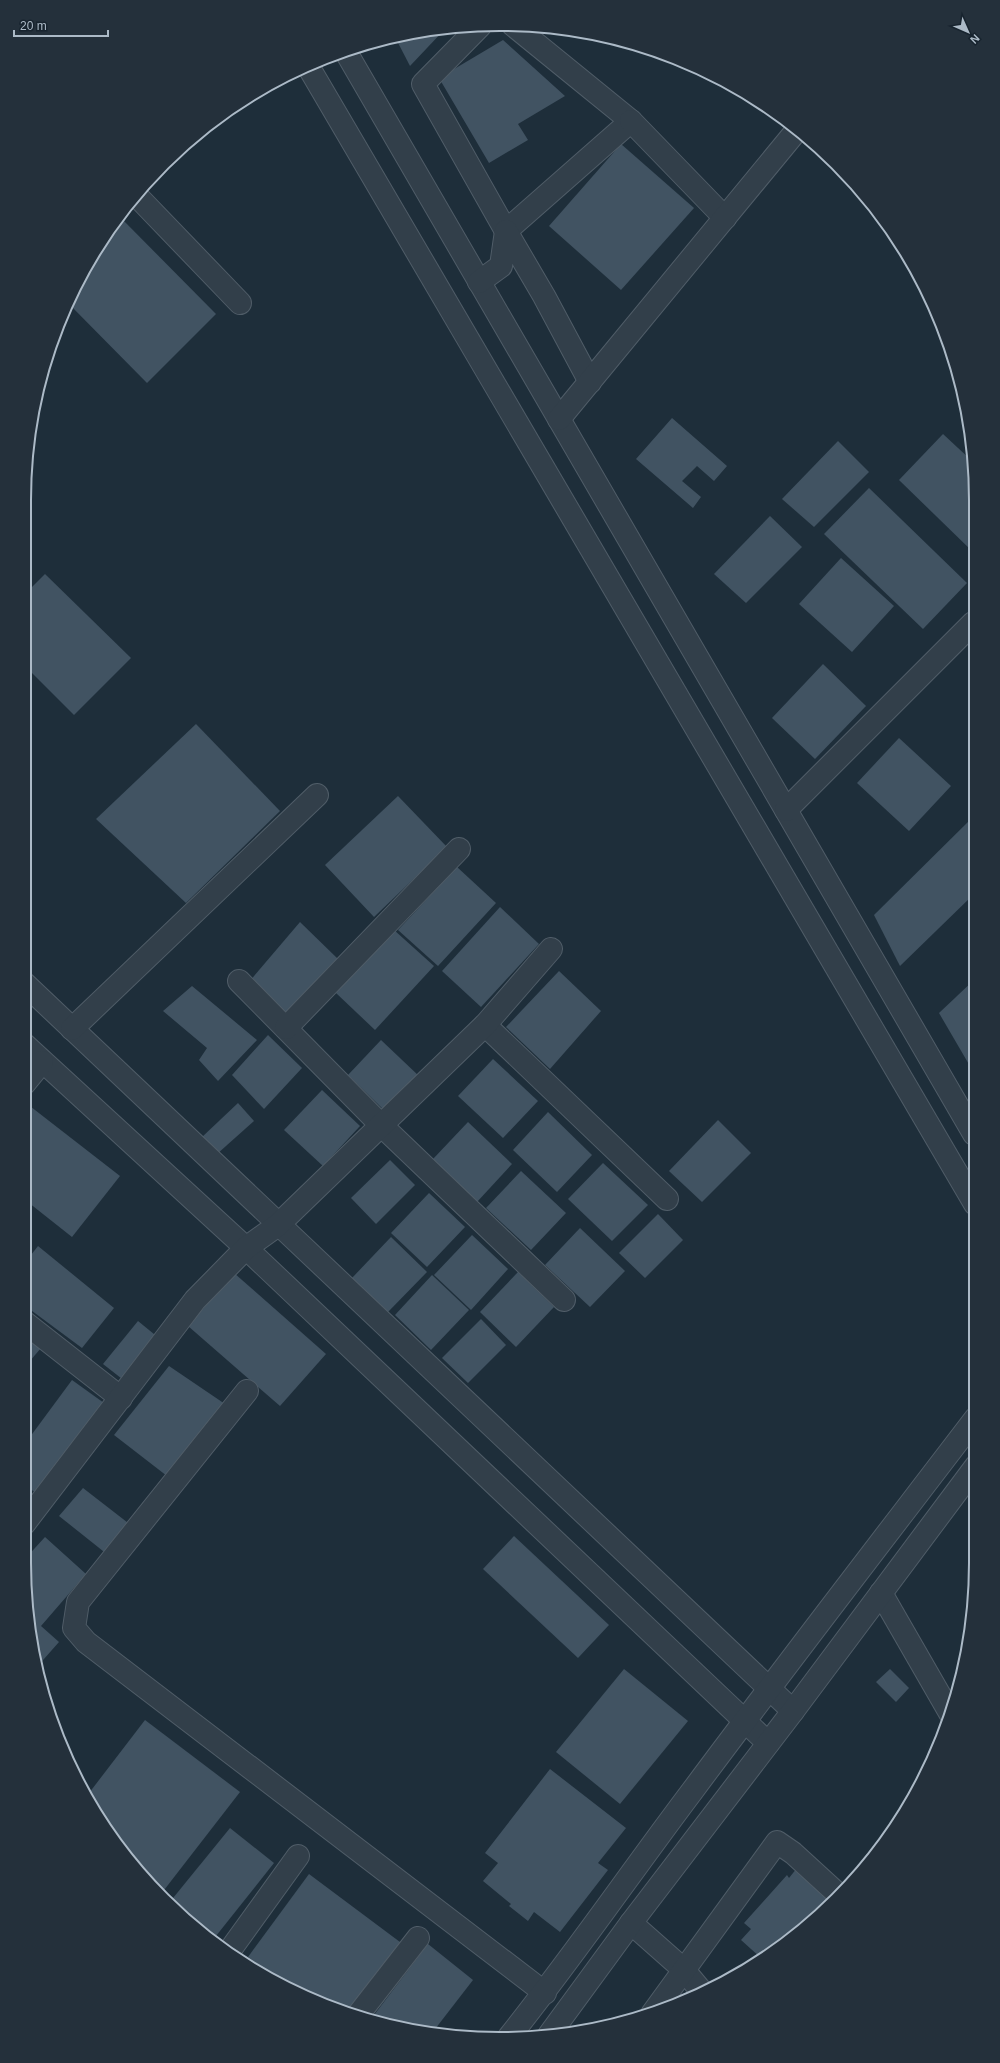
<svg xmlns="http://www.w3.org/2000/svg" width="1000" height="2063" viewBox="0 0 1000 2063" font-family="Helvetica,sans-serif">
	<rect width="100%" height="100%" fill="#1e2e3a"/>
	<g fill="#415362">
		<path d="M444,30L410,66L395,37L407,33Z"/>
		<path d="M503,40L565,96L518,124L528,140L489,163L439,78Z"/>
		<path d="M621,144L694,208L621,290L549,226Z"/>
		<path d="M120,217L216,314L147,383L68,303L104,235Z"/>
		<path d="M672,418L727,466L714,481L697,466L682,481L701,497L693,508L636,459Z"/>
		<path d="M943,434L972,461V551L899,480Z"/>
		<path d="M838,441L869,472L814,527L782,499Z"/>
		<path d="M869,488L967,583L923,629L824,534Z"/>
		<path d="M770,516L802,547L746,603L714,574Z"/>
		<path d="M841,558L894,606L852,652L799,604Z"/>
		<path d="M45,574L131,658L74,715L24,665V595Z"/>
		<path d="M823,664L866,706L815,759L772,718Z"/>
		<path d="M196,724L280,811L186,903L96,819Z"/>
		<path d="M899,738L951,786L909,831L857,783Z"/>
		<path d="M398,796L447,847L374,917L325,865Z"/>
		<path d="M973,817L974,894L900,966L874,915Z"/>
		<path d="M457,867L496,903L438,966L398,930Z"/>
		<path d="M500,907L539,944L481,1007L442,971Z"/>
		<path d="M300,922L338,959L282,1017L249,982Z"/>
		<path d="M394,930L434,966L375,1030L336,993Z"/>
		<path d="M559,971L601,1011L550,1069L506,1027Z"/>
		<path d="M974,980V1073L939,1013Z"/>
		<path d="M192,986L257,1040L218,1081L199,1060L207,1048L163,1011Z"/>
		<path d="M268,1035L302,1068L264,1109L232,1075Z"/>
		<path d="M381,1040L420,1077L386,1112L348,1075Z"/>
		<path d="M493,1059L538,1101L503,1138L458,1096Z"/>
		<path d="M322,1090L360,1126L323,1166L284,1130Z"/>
		<path d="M26,1103L120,1176L72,1237L24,1199V1106Z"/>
		<path d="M238,1103L254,1121L217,1154L201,1138Z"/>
		<path d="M548,1112L592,1155L557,1192L513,1150Z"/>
		<path d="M718,1120L751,1153L702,1202L669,1171Z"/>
		<path d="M468,1122L512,1164L477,1202L433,1159Z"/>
		<path d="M390,1160L415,1185L376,1224L351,1198Z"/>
		<path d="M603,1163L648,1205L612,1241L568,1199Z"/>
		<path d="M521,1171L566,1213L531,1250L486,1208Z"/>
		<path d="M429,1193L465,1227L427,1267L391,1233Z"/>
		<path d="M658,1214L683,1240L645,1278L619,1253Z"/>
		<path d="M580,1228L625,1271L590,1307L545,1265Z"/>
		<path d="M24,1235L32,1241L24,1250Z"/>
		<path d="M472,1235L508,1269L471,1310L434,1275Z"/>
		<path d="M391,1237L427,1272L388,1312L352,1278Z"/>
		<path d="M38,1246L114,1308L82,1348L24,1305V1264Z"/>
		<path d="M518,1272L554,1307L516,1347L480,1312Z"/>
		<path d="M234,1273L326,1354L280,1406L188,1326Z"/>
		<path d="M432,1275L469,1310L431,1350L395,1315Z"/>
		<path d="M481,1319L506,1345L468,1383L442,1358Z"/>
		<path d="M138,1321L160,1339L126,1382L103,1364Z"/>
		<path d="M24,1337L41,1348L24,1368Z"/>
		<path d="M169,1366L225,1404L167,1476L114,1435Z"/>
		<path d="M72,1380L104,1403L37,1494L24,1484V1445Z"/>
		<path d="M83,1488L132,1526L108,1555L59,1516Z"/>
		<path d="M514,1536L609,1625L578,1658L483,1569Z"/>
		<path d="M45,1537L86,1574L41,1626L59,1642L36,1668L33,1656L24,1560Z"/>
		<path d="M624,1669L688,1721L620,1804L556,1752Z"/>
		<path d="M890,1669L909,1688L896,1702L876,1682Z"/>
		<path d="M145,1720L240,1792L161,1894L123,1853L86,1797Z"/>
		<path d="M550,1769L626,1828L598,1863L608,1870L560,1932L534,1912L528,1921L509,1906L511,1904L483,1881L498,1863L485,1853Z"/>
		<path d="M230,1828L274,1863L212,1941L186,1921L169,1903Z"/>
		<path d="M797,1868L834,1902L790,1941L761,1958L741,1940L751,1929L744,1923L787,1875L789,1878Z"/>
		<path d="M309,1874L404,1945L353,2013L318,2003L288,1987L248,1957Z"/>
		<path d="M428,1944L473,1980L432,2033L407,2030L371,2019Z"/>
	</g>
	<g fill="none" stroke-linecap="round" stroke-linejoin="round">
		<g stroke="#505d68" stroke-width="24">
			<g id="minor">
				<path d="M480,26L423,84L506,231L631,121L513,25"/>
				<path d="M346,52L974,1134"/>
				<path d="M308,66L975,1204"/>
				<path d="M631,121L725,218"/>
				<path d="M137,196L240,303"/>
				<path d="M479,282L501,266L506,231L544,296L590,382"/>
				<path d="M559,419L797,130"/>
				<path d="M786,810L973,623"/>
				<path d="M239,981L381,1125L564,1300"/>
				<path d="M24,983L793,1711"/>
				<path d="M485,1025L667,1199"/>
				<path d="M286,1028L459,849"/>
				<path d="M72,1029L317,795"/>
				<path d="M24,1044L246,1248L768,1743"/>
				<path d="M24,1084L42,1062"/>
				<path d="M24,1322L121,1398"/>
				<path d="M247,1391L78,1602L74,1628L86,1642L545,1993"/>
				<path d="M24,1524L195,1300L246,1248L278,1225L485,1025L551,949"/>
				<path d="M881,1593L950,1713"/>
				<path d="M631,1923L683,1969L703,1993"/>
				<path d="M228,1953L298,1856"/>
				<path d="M652,2014L777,1842L793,1853L840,1896"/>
				<path d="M358,2015L418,1938"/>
				<path d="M549,2035L631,1923L793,1711L976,1466"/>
				<path d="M509,2037C573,1957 631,1872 693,1790C786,1665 881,1542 975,1419"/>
			</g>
		</g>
		<use href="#minor" stroke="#323f4a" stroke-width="22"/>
	</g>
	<path d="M0 0H1000V2063H0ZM500 31H500A469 469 0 0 1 969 500V1563A469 469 0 0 1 500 2032H500A469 469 0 0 1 31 1563V500A469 469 0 0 1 500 31Z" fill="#24303b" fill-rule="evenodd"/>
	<path fill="none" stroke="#acbac7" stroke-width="2" d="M500 31H500A469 469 0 0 1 969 500V1563A469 469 0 0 1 500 2032H500A469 469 0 0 1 31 1563V500A469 469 0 0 1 500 31Z"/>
	<g transform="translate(968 32) rotate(135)" stroke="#18242f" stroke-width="3" paint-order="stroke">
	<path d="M0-3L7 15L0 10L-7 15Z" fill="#acbac7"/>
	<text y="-6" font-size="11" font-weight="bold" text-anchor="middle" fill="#acbac7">N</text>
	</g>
	<path d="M14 30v6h94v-6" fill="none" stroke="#acbac7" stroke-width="2"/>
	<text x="20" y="30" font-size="12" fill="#acbac7" stroke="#18242f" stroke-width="3" paint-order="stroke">20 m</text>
</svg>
